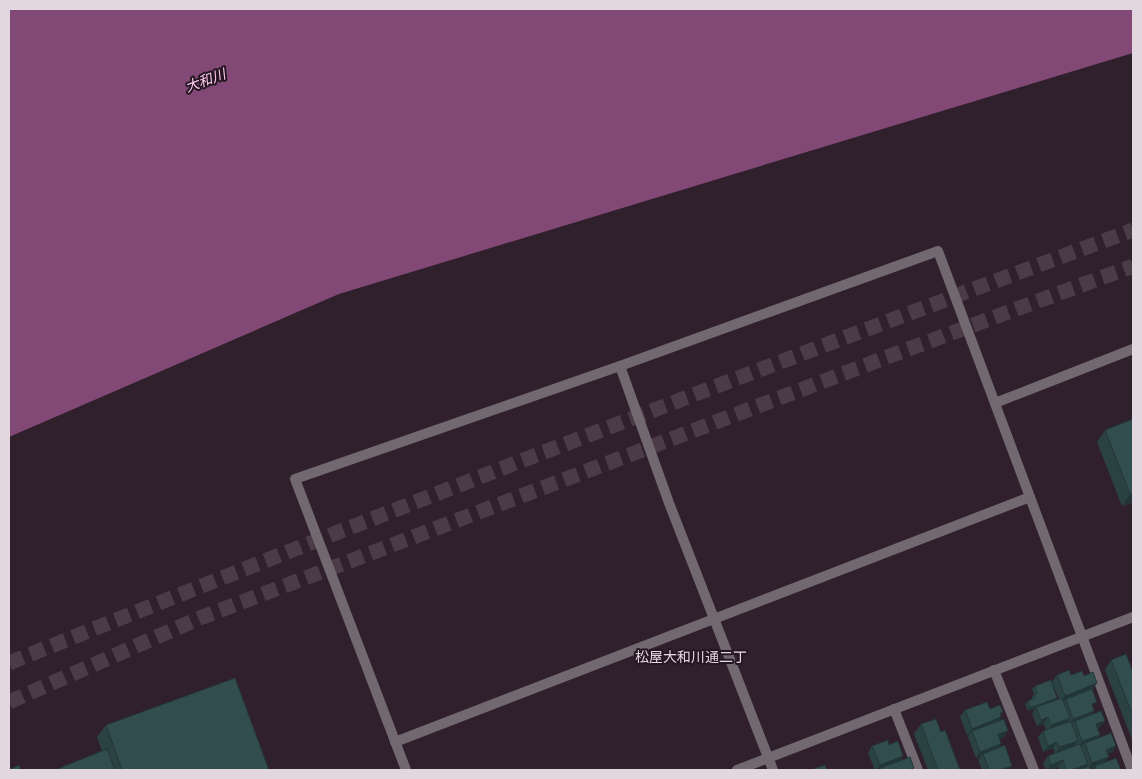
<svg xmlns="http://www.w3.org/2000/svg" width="1142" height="779" viewBox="0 0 1142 779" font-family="'Open Sans','Noto Sans JP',sans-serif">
	<rect width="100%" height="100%" fill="#30202c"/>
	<path fill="#824876" d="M9,9H1133V53L339,294L9,437Z"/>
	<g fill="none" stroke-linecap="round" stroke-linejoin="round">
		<g stroke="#4b3b47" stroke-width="15" stroke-dasharray="15 8" stroke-linecap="butt">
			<path d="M9,663C381,513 757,369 1133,230"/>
			<path d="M9,702L200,618L903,351L1133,266"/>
		</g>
		<path stroke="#726970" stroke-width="10" d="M894,709L918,770"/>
		<g stroke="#726970" stroke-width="10">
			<path d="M620,366L669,503L773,770"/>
			<path d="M995,403L1133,349"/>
			<path d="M994,670L1034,770"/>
			<path d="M395,742L1030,497"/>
			<path d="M406,770L295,479L620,366L938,251L1132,770"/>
		</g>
		<path stroke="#726970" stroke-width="10" d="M737,770L1133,617"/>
	</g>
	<g fill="#2b4243">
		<path d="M1105,430L1133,502L1122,506L1097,442Z"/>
		<path d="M1111,660L1133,672V742L1105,670Z"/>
		<path d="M1057,675L1084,676L1092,690L1093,707L1094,711L1091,714L1105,721L1100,727L1098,728L1097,738L1116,746L1112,753L1107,754L1105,762L1121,770H1092L1094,768L1090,769L1091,770H1059L1058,767L1049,770H1046L1043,763L1048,756L1055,754L1053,748L1043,752L1038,737L1043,731L1046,730L1044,724L1037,726L1032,714L1035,709L1028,711L1025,704L1028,701L1032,699V697L1034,694L1032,689L1035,686L1056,700L1059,699L1052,682Z"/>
		<path d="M990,709L1003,712L1001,715V717L999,721L1008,731L1004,737L999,739V748L1012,766L1009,769L1014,770H982L978,760L981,756L976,758L968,737L969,734L967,735L960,717L965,710Z"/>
		<path d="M921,724L941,732L960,770H928L914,734Z"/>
		<path d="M106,725L269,770H55L102,751L97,737Z"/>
		<path d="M872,746L903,756L900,761L914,768L912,770H875L868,753Z"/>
	</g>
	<g fill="#233637">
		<path d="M1133,493V502L1122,506L1130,494Z"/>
		<path d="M1097,683L1093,689L1066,699L1064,701L1060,703L1065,696Z"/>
		<path d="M1057,698L1055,701L1036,707L1035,709L1028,711L1030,708Z"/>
		<path d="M1094,711L1090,717L1075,721L1073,723L1069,725L1073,719Z"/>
		<path d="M1003,712L998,718L1001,717L997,724L972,731L969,734L967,735L972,729Z"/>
		<path d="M1048,717L1044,724L1037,726L1041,720Z"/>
		<path d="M1070,718L1066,724L1047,731L1051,725Z"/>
		<path d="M1105,721L1100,727L1092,730L1096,724Z"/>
		<path d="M1008,731L1004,737L993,741L998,734Z"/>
		<path d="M1100,735L1096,741L1085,743L1083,745L1078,747L1082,741Z"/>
		<path d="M1078,741L1073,747L1055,754L1059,747Z"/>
		<path d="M1057,742L1053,748L1043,752L1048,746Z"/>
		<path d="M1001,744L997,750L983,754L981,756L976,758L980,752Z"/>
		<path d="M1116,746L1112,753L1101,756L1106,750Z"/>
		<path d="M903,756L899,762L881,768L878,770H876L880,765Z"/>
		<path d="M1109,757L1104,764L1095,766L1094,768L1087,770L1092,763Z"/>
		<path d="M1063,760L1058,767L1047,770L1051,765Z"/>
		<path d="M1088,764L1083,770H1071Z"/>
		<path d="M1012,766L1009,770H999Z"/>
	</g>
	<g fill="#324d4e" stroke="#233637">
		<path d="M1133,419V493L1130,494L1105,430Z"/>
		<path d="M1126,654L1133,672V716L1111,660Z"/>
		<path d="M1069,670L1071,675L1082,671L1084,676L1093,672L1097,683L1065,696L1057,675Z"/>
		<path d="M235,678L269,770H122L106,725Z"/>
		<path d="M1051,680L1057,698L1030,708L1028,701L1035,698L1034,694H1037L1035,686Z"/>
		<path d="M1092,689L1097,702L1092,704L1094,711L1073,719L1066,699Z"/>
		<path d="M1062,698L1070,718L1051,725L1048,717L1041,720L1036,707Z"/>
		<path d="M987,702L990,709L1000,705L1003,712L1000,713L1001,717L972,729L965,710Z"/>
		<path d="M1101,711L1105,721L1096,724L1100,735L1082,741L1075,721Z"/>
		<path d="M936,719L941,732L945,730L960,770H938L921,724Z"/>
		<path d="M1004,719L1008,731L998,734L1001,744L980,752L972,731Z"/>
		<path d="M1071,721L1078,741L1059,747L1057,742L1048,746L1043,731Z"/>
		<path d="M1111,733L1116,746L1106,750L1109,757L1092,763L1085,743Z"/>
		<path d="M888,740L889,745L898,741L903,756L880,765L872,746Z"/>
		<path d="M1080,744L1088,764L1071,770H1066L1063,760L1051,765L1048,756Z"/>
		<path d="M1005,745L1012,766L999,770H989L983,754Z"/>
		<path d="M107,749L115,770H55Z"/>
		<path d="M910,757L914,768L908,770H882L881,768Z"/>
		<path d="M1116,758L1121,770H1096L1095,766Z"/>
		<path d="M19,765L21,770H9Z"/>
		<path d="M825,765L827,770H810Z"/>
		<path d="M1089,766L1091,770H1077Z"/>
	</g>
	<g text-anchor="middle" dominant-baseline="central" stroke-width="4" stroke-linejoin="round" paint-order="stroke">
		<g font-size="14" font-style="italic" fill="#fec9f0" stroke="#261622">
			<text transform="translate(205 80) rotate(-20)">大和川</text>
		</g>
		<g font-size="14" fill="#e3d7df" stroke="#261622">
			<text x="691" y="656">松屋大和川通二丁</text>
		</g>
	</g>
	<rect width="1142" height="779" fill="none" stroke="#e3d7df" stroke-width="20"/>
</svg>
